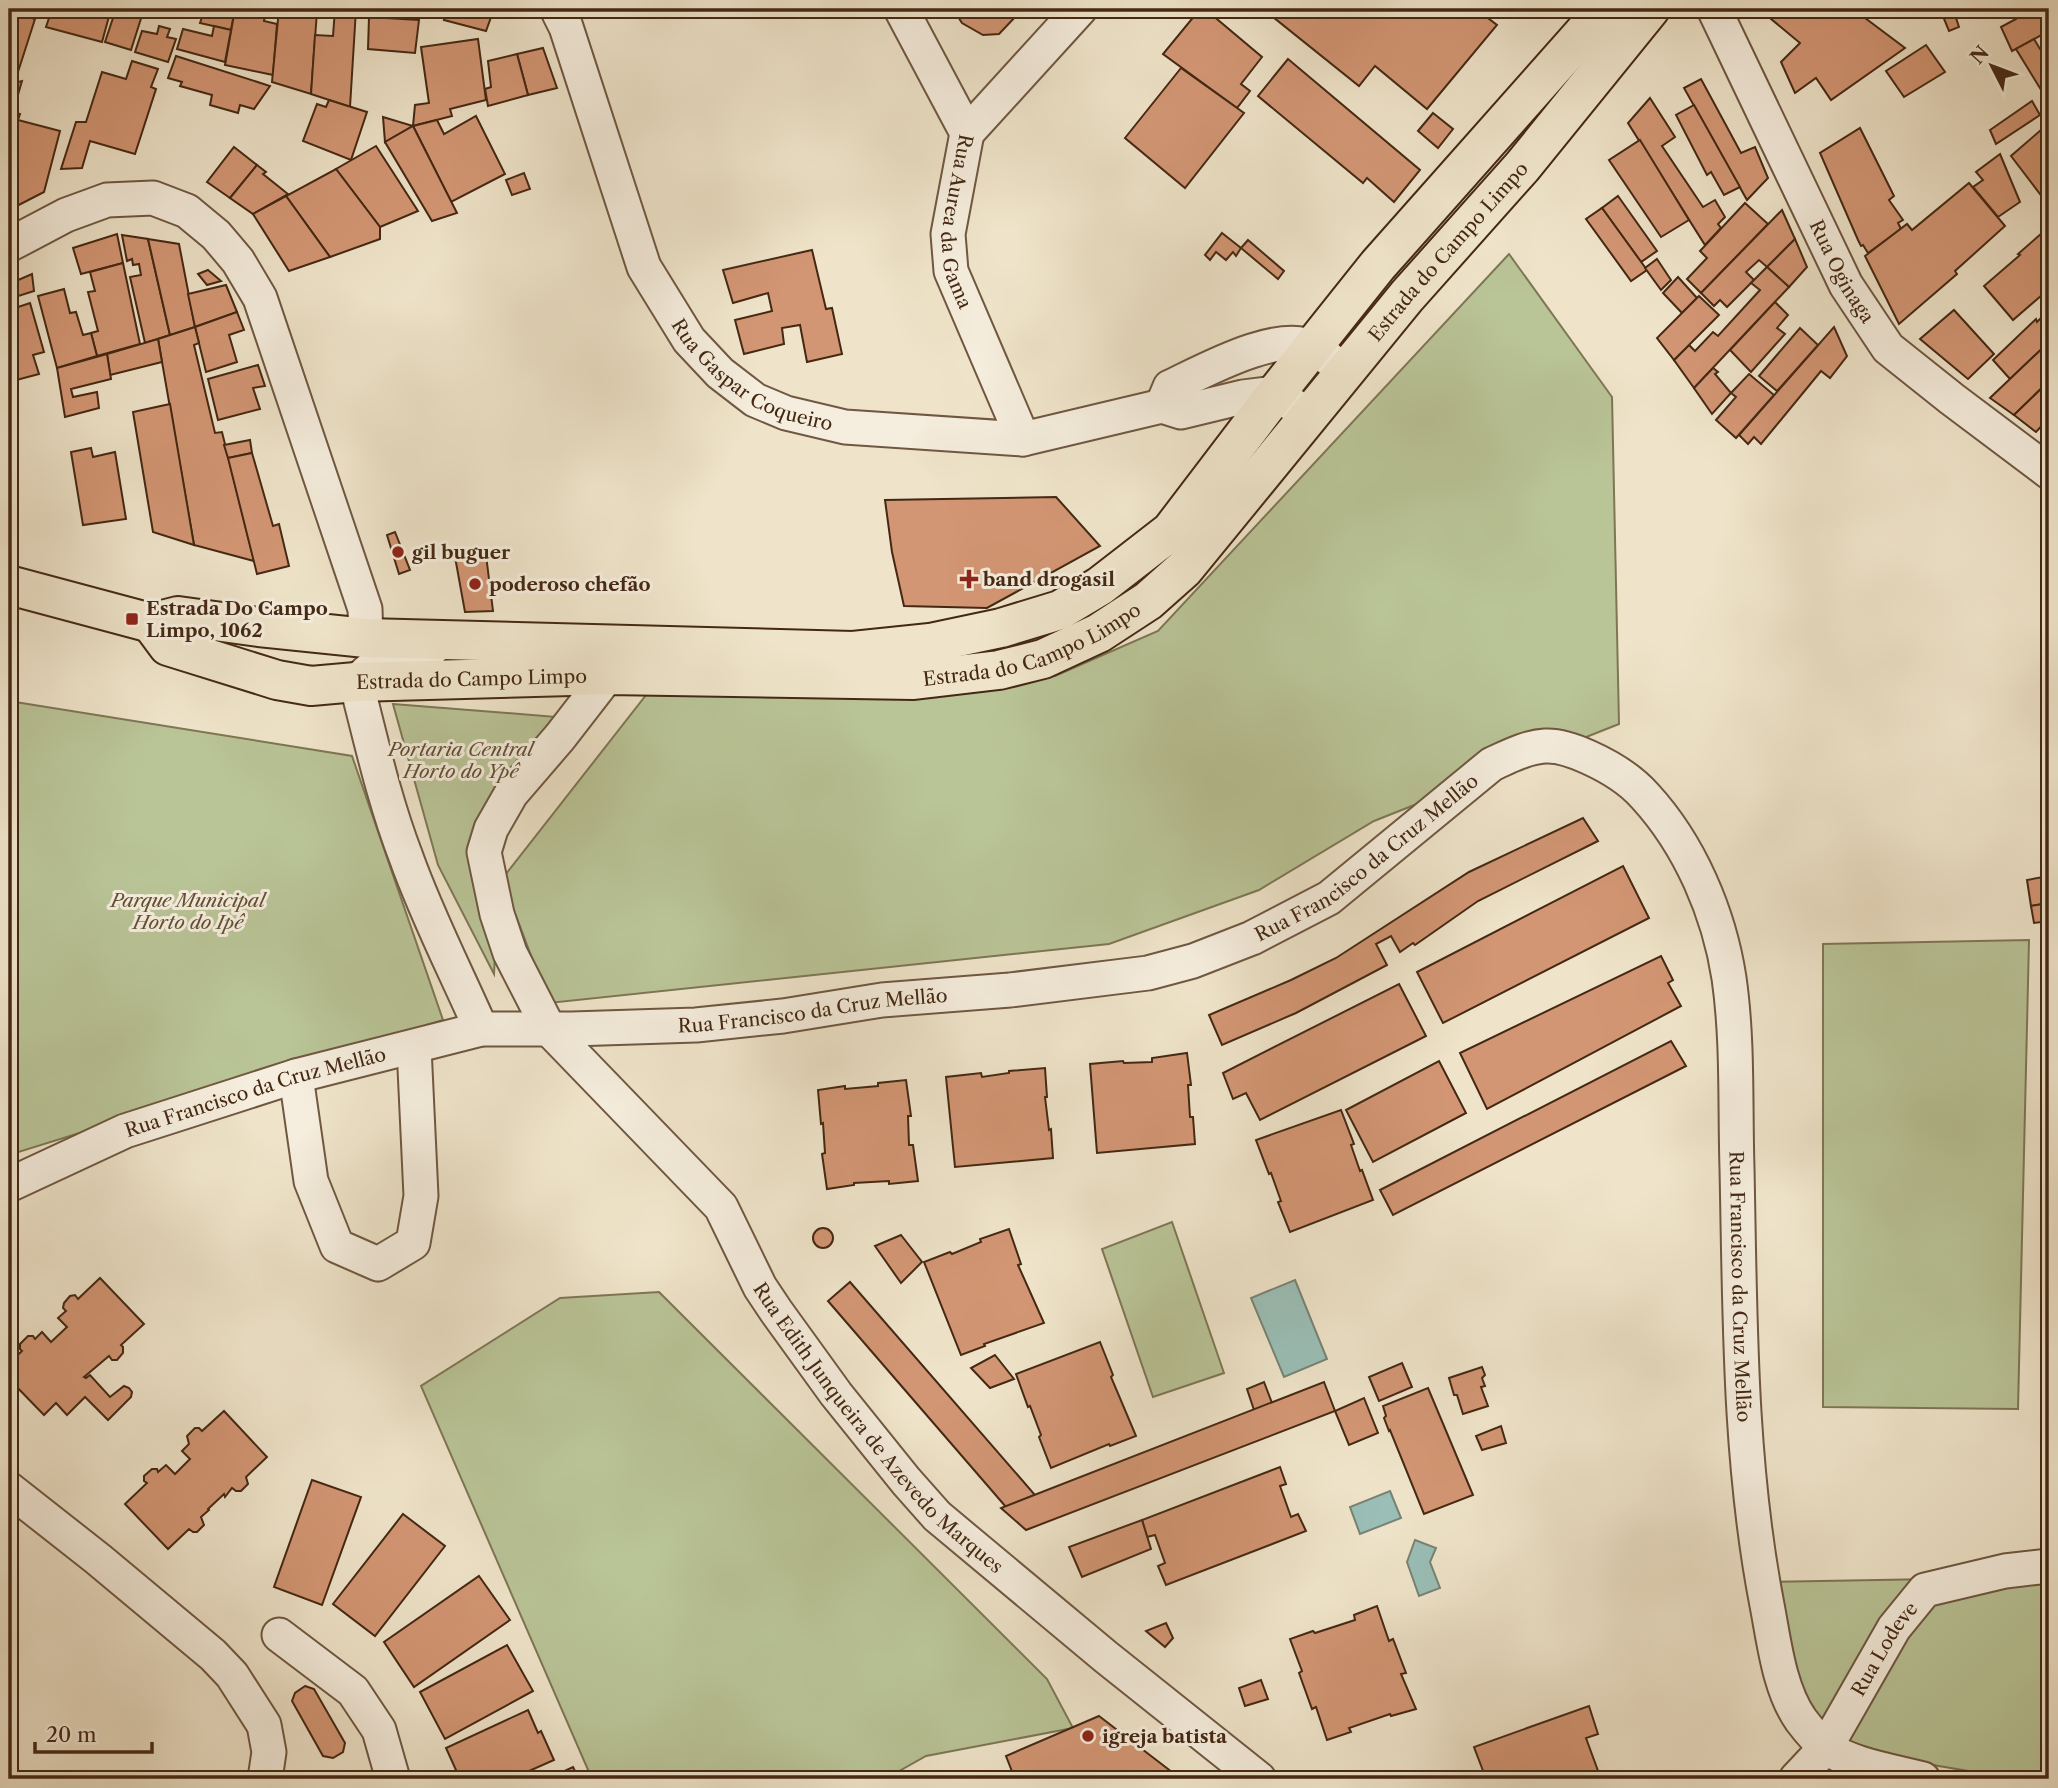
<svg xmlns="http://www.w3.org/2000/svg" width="2058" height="1788" viewBox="0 0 2058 1788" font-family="'Libre Caslon Text',serif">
	<rect width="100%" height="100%" fill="#efe4ca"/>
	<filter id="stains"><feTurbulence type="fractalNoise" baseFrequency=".00286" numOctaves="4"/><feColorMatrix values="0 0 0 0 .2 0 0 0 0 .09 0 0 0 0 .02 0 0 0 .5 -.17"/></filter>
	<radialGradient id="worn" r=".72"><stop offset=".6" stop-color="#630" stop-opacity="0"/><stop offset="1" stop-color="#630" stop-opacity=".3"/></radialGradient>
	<g fill="#b9c497" stroke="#7e7655" stroke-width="2">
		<path d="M1509,254L1612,397L1619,724L1374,821L1259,890L1109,944L549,1003L502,879L650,690L925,683L1055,676L1158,631Z"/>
		<path d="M9,701L352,756L443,1020L9,1155Z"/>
		<path d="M393,704L557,717L487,813L497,914L494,974L438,865Z"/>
		<path d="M2029,940L2018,1409L1823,1407V944Z"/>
		<path d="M1172,1222L1224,1373L1153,1397L1102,1249Z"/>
		<path d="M659,1292L1047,1679L1073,1728L926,1756L885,1779H592L421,1386L560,1298Z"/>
		<path d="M2049,1577V1779H2016L1826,1747L1763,1582Z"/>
	</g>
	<g fill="#9abfb7" stroke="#788375" stroke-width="2">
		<path d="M1295,1280L1327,1359L1284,1377L1251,1298Z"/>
		<path d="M1390,1491L1401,1518L1360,1534L1350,1507Z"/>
		<path d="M1415,1540L1436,1548L1430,1562L1440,1588L1419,1596L1407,1562Z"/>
	</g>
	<g fill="#d39674" stroke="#442813" stroke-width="2">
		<path d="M52,9H111L102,42L46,27Z"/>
		<path d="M116,9H144L131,50L105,42Z"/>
		<path d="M210,9H235L231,30L200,23L202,17H208Z"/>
		<path d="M235,9H266L264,21L277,24L273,75L225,65Z"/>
		<path d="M279,9L317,11L311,94L272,82Z"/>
		<path d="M335,9H356L350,107L311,94L315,35L333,36Z"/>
		<path d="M448,9H494L486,31L444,20Z"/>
		<path d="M953,9H1014L1017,15L999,34L983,35L962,23Z"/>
		<path d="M1200,9H1205L1262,57L1241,84L1250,91L1237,108L1163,54Z"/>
		<path d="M1263,9H1476L1497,25L1427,109L1375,66L1359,86Z"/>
		<path d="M1759,9H1853L1905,48L1831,100L1816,78L1795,93L1781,62L1800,43Z"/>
		<path d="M1940,9H1953L1959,27L1949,31Z"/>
		<path d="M2012,9H2049V12L2042,15L2049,31L2012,51L2001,27L2016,19Z"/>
		<path d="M9,11L35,19L18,72L9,68Z"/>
		<path d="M369,17L419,20L415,53L368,49Z"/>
		<path d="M159,26L170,29L167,37L176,39L168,62L135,52L142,31L157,34Z"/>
		<path d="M214,26L231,30L225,62L177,49L183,29L212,36Z"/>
		<path d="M478,39L486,100L450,109L452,116L413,126L415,105L429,103L421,47Z"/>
		<path d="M2034,39L2040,49L2049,44V95L2046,98L2016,49Z"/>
		<path d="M1926,45L1945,72L1904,97L1886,71Z"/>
		<path d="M543,48L557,88L528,95L517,54Z"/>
		<path d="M517,54L528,95L488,106L485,89L491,87L488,61Z"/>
		<path d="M176,56L270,86L254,109L240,105L238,113L210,105L212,95L180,86L182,82L168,78Z"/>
		<path d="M1288,59L1420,170L1394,202L1367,178L1363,183L1258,96Z"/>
		<path d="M132,61L158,69L151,87L156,89L135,154L90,141L82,168L61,169L76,122H86L102,72L126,79Z"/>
		<path d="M1181,68L1244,113L1185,188L1125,138Z"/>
		<path d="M1701,79L1741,153L1755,147L1768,178L1747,200L1684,88Z"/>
		<path d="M22,81L12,115L10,117L9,116V84Z"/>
		<path d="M1650,98L1675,137L1662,146L1703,207L1715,200L1725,217L1718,224L1721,228L1705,245L1628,123Z"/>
		<path d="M329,100L367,112L351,160L303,141L317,104L326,107Z"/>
		<path d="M2032,101L2040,115L1996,144L1990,130Z"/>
		<path d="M1694,105L1740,187L1724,195L1711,172L1707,175L1676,115Z"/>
		<path d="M12,112L20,114L18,120L60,131L44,192L9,210V154L14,135L9,134V124Z"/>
		<path d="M1433,113L1453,129L1438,148L1418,131Z"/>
		<path d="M476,116L505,174L451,202L413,126L437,120L444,134Z"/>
		<path d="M383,117L413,126L385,142Z"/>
		<path d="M2049,123V186L2040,194L2011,156Z"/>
		<path d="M413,126L457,213L432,221L385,142Z"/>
		<path d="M1860,128L1894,196L1889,200L1903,220L1898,223L1901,229L1868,253L1863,245L1861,246L1858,240L1820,153Z"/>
		<path d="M1640,140L1689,220L1661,237L1609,160Z"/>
		<path d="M376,146L418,211L380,227L336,169Z"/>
		<path d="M234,147L257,165L230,198L207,182Z"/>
		<path d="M2000,154L2020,202L1998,217L1973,187L1983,180L1976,172Z"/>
		<path d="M257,165L266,172L263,174L288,194L253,214L230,198Z"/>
		<path d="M336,169L380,227V239L330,257L286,196Z"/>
		<path d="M524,173L530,189L512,195L506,180Z"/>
		<path d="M1969,183L2005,226L1955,271L1957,274L1899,324L1865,256L1907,224L1912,230Z"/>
		<path d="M286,196L330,257L289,271L253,214Z"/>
		<path d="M1618,196L1657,251L1641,262L1602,208Z"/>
		<path d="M1745,203L1768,224L1701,293L1687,279L1707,258L1700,251Z"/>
		<path d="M1602,208L1647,270L1631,281L1586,219Z"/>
		<path d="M1782,210L1795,239L1767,267L1759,260L1746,272L1754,280L1727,307L1720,300L1714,306L1701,293Z"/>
		<path d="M1222,233L1241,248L1236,256L1233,252L1226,260L1216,252L1210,260L1205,255Z"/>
		<path d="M2042,233L2049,241V289L2013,320L1984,286L2020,255L2018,254Z"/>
		<path d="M117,234L123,263L81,274L73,248Z"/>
		<path d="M122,235L148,239L170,335L145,343L130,277L141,275L139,264L133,265L132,259L127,261Z"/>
		<path d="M148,239L179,244L195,327L170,335Z"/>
		<path d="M1795,239L1807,267L1789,287L1767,267Z"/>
		<path d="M1248,240L1284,271L1278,279L1241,248Z"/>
		<path d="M812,250L826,309L832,308L842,354L807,362L800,325L782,328L784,344L744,354L735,320L772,311L768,293L733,303L723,270Z"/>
		<path d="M1657,259L1671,280L1661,290L1645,268Z"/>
		<path d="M123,263L140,344L97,356L91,333L98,331L88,292L95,291L90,272Z"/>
		<path d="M1767,267L1789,287L1694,388L1674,360L1689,345L1695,351L1713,332L1718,336L1760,290L1751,283Z"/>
		<path d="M208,270L221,281L207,285L198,274Z"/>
		<path d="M32,274L34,291L9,299V284Z"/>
		<path d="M1678,277L1697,298L1682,313L1663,293Z"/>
		<path d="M226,285L237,312L195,327L188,294Z"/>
		<path d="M64,289L70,313L76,312L83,335L91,333L97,356L57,368L38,296Z"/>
		<path d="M1699,296L1719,315L1674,360L1657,338Z"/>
		<path d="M1775,302L1788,315L1777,328L1785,334L1751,372L1730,350Z"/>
		<path d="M30,303L44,352L33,355L39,374L9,382V310Z"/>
		<path d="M1954,310L1994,354L1968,379L1920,339Z"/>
		<path d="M2049,310V342L2010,379L1993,360L2036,319L2037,322Z"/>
		<path d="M237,312L244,330L229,335L237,362L206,372L195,327Z"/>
		<path d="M195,327L199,343L194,345L215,433L222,432L254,561L194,545L158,339Z"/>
		<path d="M1834,327L1847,356L1830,378L1821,371L1761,444L1754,437L1748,444L1739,435Z"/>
		<path d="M1800,328L1818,345L1777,391L1759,376Z"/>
		<path d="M158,339L162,362L110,375L107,354Z"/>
		<path d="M2049,342V381L2014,415L1990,398Z"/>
		<path d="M107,354L111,379L71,389L73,397L97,392L99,408L65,417L57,368Z"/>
		<path d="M258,365L265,386L253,388L260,409L218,420L208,379Z"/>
		<path d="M1713,368L1718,372L1715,374L1731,393L1712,414L1694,388Z"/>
		<path d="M1749,374L1774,395L1736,438L1716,420L1736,397L1731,393Z"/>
		<path d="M2049,381V418L2036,432L2014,415Z"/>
		<path d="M170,404L194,545L153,532L133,412Z"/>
		<path d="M250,440L252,453L228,458L224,445Z"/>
		<path d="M91,448L93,457L115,452L126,519L83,525L71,452Z"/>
		<path d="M252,453L273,526L279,524L289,566L257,574L228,458Z"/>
		<path d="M1056,497L1100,546L987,608L904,606L892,552L885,500Z"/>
		<path d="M395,532L410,570L399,574L387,535Z"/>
		<path d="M486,555L493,611L465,612L455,557Z"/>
		<path d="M1583,818L1598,841L1478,901L1415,945L1413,943L1400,952L1391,936L1376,944L1387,965L1296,1013L1222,1045L1209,1015L1291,980L1336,958L1469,872Z"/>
		<path d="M1623,866L1649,918L1443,1023L1417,972Z"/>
		<path d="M2049,876V903L2031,906L2027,880Z"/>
		<path d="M2049,903V921L2034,923L2031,906Z"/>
		<path d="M2049,924V951H2048L2045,925Z"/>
		<path d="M1661,956L1673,980L1668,983L1681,1006L1487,1109L1460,1053Z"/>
		<path d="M1399,984L1426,1036L1260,1120L1246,1093L1233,1099L1223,1073Z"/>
		<path d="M2044,1001H2049V1023L2045,1024Z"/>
		<path d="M2049,1023V1050H2047L2045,1024Z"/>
		<path d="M1671,1041L1686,1066L1393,1215L1380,1190Z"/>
		<path d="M1187,1053L1191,1085H1188L1190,1117H1193L1195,1144L1097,1153L1090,1064L1123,1061L1124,1063L1152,1062V1058Z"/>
		<path d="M1439,1061L1466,1113L1373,1162L1346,1110Z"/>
		<path d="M1045,1068L1047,1097H1045L1049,1130L1051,1129L1053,1158L955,1167L946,1077L981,1073L982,1077L1009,1073V1071Z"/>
		<path d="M906,1080L911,1116H908L909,1145H913L918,1181L889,1184V1181L854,1183V1185L827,1189L822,1154L825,1153L823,1123L821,1124L818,1090L845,1086V1089L878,1086V1083Z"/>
		<path d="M1341,1110L1354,1144L1351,1145L1360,1171L1362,1170L1373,1200L1290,1232L1278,1202L1281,1201L1271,1173L1269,1174L1256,1140Z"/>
		<circle cx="823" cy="1238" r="10"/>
		<path d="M1009,1229L1021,1264L1018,1265L1044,1323L984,1344L985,1346L961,1355L924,1262L950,1252L952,1254L981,1242L980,1239Z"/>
		<path d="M901,1235L922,1262L901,1283L875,1246Z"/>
		<path d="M100,1278L144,1324L121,1345L123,1347V1353L117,1360H112L109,1356L84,1377L86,1378L90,1375L110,1397L124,1386L129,1388L132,1392L131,1397L108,1420L85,1397L67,1415L56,1403L44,1415L9,1379V1363L22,1351L20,1349V1344L28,1336H33L35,1339L42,1332L51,1342L67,1327L58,1318L66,1311L63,1308L64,1303L70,1296L75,1295L78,1299Z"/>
		<path d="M850,1282L1035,1495L1006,1507L828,1301Z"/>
		<path d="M1100,1342L1113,1375L1111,1377L1136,1436L1110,1446L1109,1444L1051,1468L1039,1437L1041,1435L1030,1406L1028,1407L1016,1374Z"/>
		<path d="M995,1355L1014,1379L990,1388L971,1368Z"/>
		<path d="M1402,1363L1412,1387L1379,1401L1369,1377Z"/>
		<path d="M1482,1367L1485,1375L1482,1378L1485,1386L1481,1387L1488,1406L1463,1414L1457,1395H1454L1449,1378Z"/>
		<path d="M1264,1382L1272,1403L1254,1410L1247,1389Z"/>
		<path d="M1324,1382L1335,1411L1026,1530L1001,1508Z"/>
		<path d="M1428,1388L1473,1495L1424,1514L1390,1430L1389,1431L1384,1418L1386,1416L1383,1406Z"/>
		<path d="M1364,1398L1378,1433L1349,1445L1335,1411Z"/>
		<path d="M224,1411L267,1457L246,1477L248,1484L241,1491H236L232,1488L225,1497L224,1494L208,1509L209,1510L201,1517L204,1525L197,1532H193L189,1529L168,1549L125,1504L147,1483L144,1481V1476L152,1469H157L158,1472L166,1465L175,1474L190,1459L182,1451L189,1444L187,1436L195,1428H199L202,1431Z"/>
		<path d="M1501,1426L1506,1443L1482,1450L1476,1436Z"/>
		<path d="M1280,1467L1286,1484L1280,1486L1291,1517L1298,1514L1306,1531L1166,1585L1158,1566L1165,1563L1155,1535L1147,1537L1142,1520Z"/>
		<path d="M312,1480L361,1497L322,1605L274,1587Z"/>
		<path d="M403,1514L445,1546L375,1636L333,1604Z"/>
		<path d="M1142,1520L1151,1549L1082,1577L1069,1547Z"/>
		<path d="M479,1576L510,1620L414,1687L384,1642Z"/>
		<path d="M1377,1606L1389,1641L1393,1639L1406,1673L1401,1674L1416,1709L1391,1716L1390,1714L1349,1728L1351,1732L1327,1740L1316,1707L1312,1709L1299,1673L1302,1671L1290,1639L1313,1631L1315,1633L1355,1620L1354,1615Z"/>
		<path d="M1166,1623L1173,1638L1165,1647L1146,1631Z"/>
		<path d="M507,1645L533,1691L445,1739L420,1692Z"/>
		<path d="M1261,1680L1268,1699L1245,1706L1239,1688Z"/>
		<path d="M305,1686L314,1689L345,1743L343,1752L333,1758L323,1756L292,1701L295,1693Z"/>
		<path d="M1589,1706L1598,1734L1586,1738L1601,1779H1500L1497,1771L1485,1776L1474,1747Z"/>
		<path d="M528,1710L538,1733L541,1731L554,1760L511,1779H460L446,1748Z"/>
		<path d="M1099,1716L1181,1779H1015L1006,1756Z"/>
		<path d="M573,1767L579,1779H547Z"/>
	</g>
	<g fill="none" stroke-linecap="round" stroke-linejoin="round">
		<g stroke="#6f5741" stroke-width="37">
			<g id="minor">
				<path id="s1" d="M557,9L566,27L644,267L689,340L720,373L755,400L786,413L845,427L1023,439L1162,406L1181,412L1243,397L1276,393L1309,416"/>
				<path id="s2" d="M901,9L967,133L948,234L951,271L1023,439"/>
				<path id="s3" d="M1714,9L1846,285L1888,348L1952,399L2049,472"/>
				<path d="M967,133L1080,9"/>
				<path d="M9,245L66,215L107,200L153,198L187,211L216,235L238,261L260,298L365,609L366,638"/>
				<path d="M1162,406L1170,387C1204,371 1279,329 1314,348C1325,354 1335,364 1344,372"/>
				<path d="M441,640L419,661L377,663L356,682C371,740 384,800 406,857C427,916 456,972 481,1029"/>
				<path id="s4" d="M608,675L560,737L511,794L491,829L484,852L497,914L510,953L549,1029L721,1207L760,1287L776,1311L836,1394L906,1481L937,1516L1106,1657L1259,1779"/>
				<path d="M296,1076L311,1181L337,1246L378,1264L413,1243L421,1196L414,1047"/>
				<path id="s5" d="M9,1185L125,1131L296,1076L481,1029H572L696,1025L783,1016L882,1000L1010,990L1148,973L1193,961L1252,938L1329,898L1492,764C1508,757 1526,747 1545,746C1560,745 1575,751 1588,757C1608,766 1630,779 1645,796C1690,845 1719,913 1729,978C1738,1040 1735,1105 1737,1168C1740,1314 1739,1461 1767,1605C1774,1641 1779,1689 1801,1720C1807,1728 1818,1741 1827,1748C1852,1765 1893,1771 1923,1779"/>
				<path d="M9,1489L98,1559L213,1655L232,1675L264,1725L269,1752L265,1779"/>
				<path d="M279,1635L353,1691L379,1730L393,1779"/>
				<path id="s6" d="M1796,1779L1826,1747L1894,1628L1925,1590L2005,1571L2049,1566"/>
			</g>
		</g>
		<g stroke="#442813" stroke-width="42">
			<g id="primary">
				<path d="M9,585L151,623L178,616L259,627L366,638L853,651L930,643L1001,628L1060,610L1100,586L1171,531L1276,393L1378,265L1605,9"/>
				<path id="s7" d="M151,623L168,646L277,680L311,686L356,682L608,675L914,680L999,670L1043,659L1099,633L1148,601L1184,569L1407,296L1522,167L1650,9"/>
			</g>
		</g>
		<use href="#minor" stroke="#f5eddd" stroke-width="33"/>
		<use href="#primary" stroke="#efe4ca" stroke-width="38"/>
	</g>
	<g fill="#8f2418" stroke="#f5eddd" stroke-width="2.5">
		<circle cx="398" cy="552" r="7"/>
		<path d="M965.5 568.5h7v7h7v7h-7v7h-7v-7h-7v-7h7z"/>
		<circle cx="475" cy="584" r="7"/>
		<rect x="125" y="612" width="14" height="14" rx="3.5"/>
		<circle cx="1088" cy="1736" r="7"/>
	</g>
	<g text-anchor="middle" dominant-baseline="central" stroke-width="6" stroke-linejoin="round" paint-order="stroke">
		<g font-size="19" fill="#442813" stroke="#f5eddd">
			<text stroke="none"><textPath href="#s2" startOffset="231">Rua Aurea da Gama</textPath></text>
			<text stroke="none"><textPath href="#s7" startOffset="1493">Estrada do Campo Limpo</textPath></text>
			<text stroke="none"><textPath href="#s3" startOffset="292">Rua Oginaga</textPath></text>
			<text stroke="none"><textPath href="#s1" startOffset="432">Rua Gaspar Coqueiro</textPath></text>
			<text stroke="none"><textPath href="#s7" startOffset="905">Estrada do Campo Limpo</textPath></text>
			<text stroke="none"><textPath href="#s7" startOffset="338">Estrada do Campo Limpo</textPath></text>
			<text stroke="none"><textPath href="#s5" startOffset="1419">Rua Francisco da Cruz Mellão</textPath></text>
			<text stroke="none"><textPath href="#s5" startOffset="831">Rua Francisco da Cruz Mellão</textPath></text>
			<text stroke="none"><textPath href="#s5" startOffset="264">Rua Francisco da Cruz Mellão</textPath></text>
			<text stroke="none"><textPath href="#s5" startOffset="2259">Rua Francisco da Cruz Mellão</textPath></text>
			<text stroke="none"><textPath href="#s4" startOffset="929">Rua Edith Junqueira de Azevedo Marques</textPath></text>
			<text stroke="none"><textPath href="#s6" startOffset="158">Rua Lodeve</textPath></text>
		</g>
		<g font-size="19" font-weight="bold" fill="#442813" stroke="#f5eddd" text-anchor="start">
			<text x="412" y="552">gil buguer</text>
			<text x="983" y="579">band drogasil</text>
			<text x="489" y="584">poderoso chefão</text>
			<text x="146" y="608">Estrada Do Campo<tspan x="146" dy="22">Limpo, 1062</tspan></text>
			<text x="1102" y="1736">igreja batista</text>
		</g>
		<g font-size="19" font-style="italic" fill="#614f34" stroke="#f5eddd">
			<text x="461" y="749">Portaria Central<tspan x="461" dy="22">Horto do Ypê</tspan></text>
			<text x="188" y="900">Parque Municipal<tspan x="188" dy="22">Horto do Ipê</tspan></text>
		</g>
	</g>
	<rect width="2058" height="1788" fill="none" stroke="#efe4ca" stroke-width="35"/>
	<rect x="10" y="10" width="2037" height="1767" fill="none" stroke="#442813" stroke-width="3.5"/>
	<rect x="18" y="18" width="2023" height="1753" fill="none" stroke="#442813" stroke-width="2"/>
	<g transform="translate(1992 66) rotate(312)" stroke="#f5eddd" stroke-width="5" paint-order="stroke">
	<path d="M0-5L12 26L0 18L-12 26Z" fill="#442813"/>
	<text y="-10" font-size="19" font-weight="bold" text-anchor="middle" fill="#442813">N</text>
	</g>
	<path d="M35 1742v10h117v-10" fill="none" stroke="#442813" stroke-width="3.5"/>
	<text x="46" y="1742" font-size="21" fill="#442813" stroke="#f5eddd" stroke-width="5" paint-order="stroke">20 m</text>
	<rect width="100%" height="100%" filter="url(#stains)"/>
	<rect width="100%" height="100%" fill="url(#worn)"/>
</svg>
